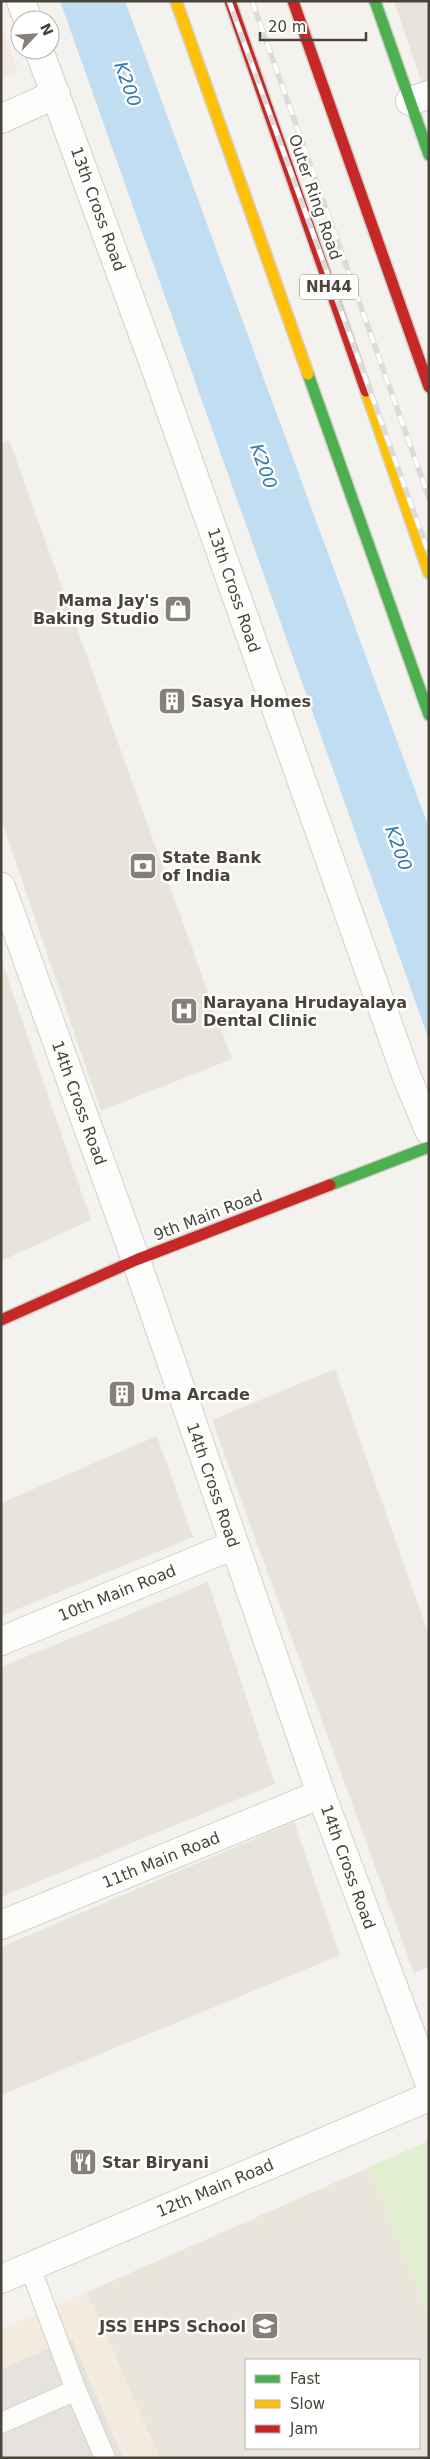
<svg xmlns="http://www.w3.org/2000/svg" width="430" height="2459" viewBox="0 0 430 2459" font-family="'DejaVu Sans',sans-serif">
	<rect width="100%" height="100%" fill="#f4f2ee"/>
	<g fill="#e7e4dc">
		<path d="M394,1H429V101L423,86Z"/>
		<path d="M9,440L232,1059L101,1111L1,819V444Z"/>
		<path d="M1,959L91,1220L1,1261Z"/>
		<path d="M335,1369L429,1635V1967L414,1973L212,1420Z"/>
		<path d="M157,1436L193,1537L1,1616V1503Z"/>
		<path d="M208,1582L275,1784L1,1897V1667Z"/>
		<path d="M294,1822L340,1955L1,2095V1947Z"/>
	</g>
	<g fill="#f3ebdf">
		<path d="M1,26L18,71L1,79Z"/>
		<path d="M87,2292L160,2458H1V2329Z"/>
	</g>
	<path fill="#eae5da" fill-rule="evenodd" d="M429,2141V2458H160L87,2292ZM246,2360H419V2448H246Z"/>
	<path fill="#e1eecf" d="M429,2141V2316L369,2167Z"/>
	<path fill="#e6e3df" d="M72,2339L123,2458H1V2369Z"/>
	<path fill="#c0ddf1" d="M60,1H125L429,828V1040Z"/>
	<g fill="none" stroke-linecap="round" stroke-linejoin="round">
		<g stroke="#d2d0cb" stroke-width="22">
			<g id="lane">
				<path d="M30,2267L76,2390"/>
				<path d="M1,2423L76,2390L105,2458"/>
			</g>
		</g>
		<g stroke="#d2d0cb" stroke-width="30">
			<g id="street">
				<path d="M21,1L28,20"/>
				<path d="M39,50L158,375L406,1075L429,1130"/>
				<path d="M410,101L429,95"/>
				<path d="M1,119L56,94"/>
				<path d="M1,887L136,1260L321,1794L429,2082"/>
				<path d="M1,1641L234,1545"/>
				<path d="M1,1925L321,1794"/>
				<path d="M1,2279L429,2097"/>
			</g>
		</g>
		<g stroke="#d3cfc5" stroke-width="14">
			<g id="fast">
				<path d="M375,1L429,155"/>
				<path d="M308,374L429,715"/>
				<path d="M330,1185L429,1147"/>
			</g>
		</g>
		<g stroke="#d3cfc5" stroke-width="14">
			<g id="slow">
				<path d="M176,1L308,374"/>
				<path d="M366,391L429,573"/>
			</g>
		</g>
		<g stroke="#d3cfc5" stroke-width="14">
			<g id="jam">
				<path d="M230,1L366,391"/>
				<path d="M293,1L429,387"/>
				<path d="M1,1320L136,1260L330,1185"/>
			</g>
		</g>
		<use href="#lane" stroke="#fdfdfc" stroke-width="20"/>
		<use href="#street" stroke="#fdfdfc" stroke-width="28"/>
		<use href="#fast" stroke="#4caf50" stroke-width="11"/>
		<use href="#slow" stroke="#ffc107" stroke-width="11"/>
		<use href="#jam" stroke="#c62828" stroke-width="11"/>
		<g stroke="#dbdbda" stroke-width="5.5">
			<g id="rail">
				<path d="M229,1L429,554"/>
				<path d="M252,1L429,498"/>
			</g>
		</g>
		<use href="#rail" stroke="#fff" stroke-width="4" stroke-dasharray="11" stroke-linecap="butt"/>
	</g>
	<defs>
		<g id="shop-square" transform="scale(1.4375)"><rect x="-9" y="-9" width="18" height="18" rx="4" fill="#868178" stroke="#fff"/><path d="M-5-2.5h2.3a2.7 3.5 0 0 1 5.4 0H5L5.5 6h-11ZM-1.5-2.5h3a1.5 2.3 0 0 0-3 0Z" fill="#fff"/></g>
		<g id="building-square" transform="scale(1.4375)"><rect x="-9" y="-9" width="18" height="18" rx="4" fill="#868178" stroke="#fff"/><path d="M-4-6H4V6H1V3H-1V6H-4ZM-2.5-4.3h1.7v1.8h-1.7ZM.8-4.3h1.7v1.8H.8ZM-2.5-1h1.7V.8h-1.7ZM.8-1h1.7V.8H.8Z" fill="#fff"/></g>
		<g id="bank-square" transform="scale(1.4375)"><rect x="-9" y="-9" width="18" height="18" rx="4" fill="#868178" stroke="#fff"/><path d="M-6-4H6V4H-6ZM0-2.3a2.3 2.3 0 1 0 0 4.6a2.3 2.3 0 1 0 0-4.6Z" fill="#fff"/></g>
		<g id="hospital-square" transform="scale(1.4375)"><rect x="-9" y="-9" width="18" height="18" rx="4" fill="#868178" stroke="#fff"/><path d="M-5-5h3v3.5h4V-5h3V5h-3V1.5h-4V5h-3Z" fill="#fff"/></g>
		<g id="restaurant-square" transform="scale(1.4375)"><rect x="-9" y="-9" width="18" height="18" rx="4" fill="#868178" stroke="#fff"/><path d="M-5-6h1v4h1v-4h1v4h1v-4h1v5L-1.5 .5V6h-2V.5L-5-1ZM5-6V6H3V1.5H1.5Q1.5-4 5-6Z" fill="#fff"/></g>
		<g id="school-square" transform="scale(1.4375)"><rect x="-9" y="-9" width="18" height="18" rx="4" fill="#868178" stroke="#fff"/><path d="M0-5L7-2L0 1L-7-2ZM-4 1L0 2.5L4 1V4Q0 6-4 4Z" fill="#fff"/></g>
	</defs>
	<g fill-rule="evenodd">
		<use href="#shop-square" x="178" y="609"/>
		<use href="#building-square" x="172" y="701"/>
		<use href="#bank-square" x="143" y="866"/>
		<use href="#hospital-square" x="184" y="1011"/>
		<use href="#building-square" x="122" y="1394"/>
		<use href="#restaurant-square" x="83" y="2162"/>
		<use href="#school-square" x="265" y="2326"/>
	</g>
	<g text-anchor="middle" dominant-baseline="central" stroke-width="5" stroke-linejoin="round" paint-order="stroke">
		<rect fill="#fff" stroke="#817c74" stroke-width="1" x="300" y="274.5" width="58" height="25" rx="4"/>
		<g font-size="15" font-weight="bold" fill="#4b4439">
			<text x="329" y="287">NH44</text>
		</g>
		<g font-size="16" fill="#4b4439" stroke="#fff">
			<text transform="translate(315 197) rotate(71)">Outer Ring Road</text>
			<text transform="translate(98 209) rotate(70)">13th Cross Road</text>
			<text transform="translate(234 590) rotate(71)">13th Cross Road</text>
			<text transform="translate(79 1103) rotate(70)">14th Cross Road</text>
			<text transform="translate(208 1215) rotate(-21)">9th Main Road</text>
			<text transform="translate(213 1485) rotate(71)">14th Cross Road</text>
			<text transform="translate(117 1593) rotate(-22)">10th Main Road</text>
			<text transform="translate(161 1860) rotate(-22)">11th Main Road</text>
			<text transform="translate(348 1867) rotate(70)">14th Cross Road</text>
			<text transform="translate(215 2188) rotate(-23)">12th Main Road</text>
		</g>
		<g font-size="16" font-weight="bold" fill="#4b4439" stroke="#fff" text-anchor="start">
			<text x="159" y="600" text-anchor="end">Mama Jay's<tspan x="159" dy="18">Baking Studio</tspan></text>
			<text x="191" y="701">Sasya Homes</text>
			<text x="162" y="857">State Bank<tspan x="162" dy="18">of India</tspan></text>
			<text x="203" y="1002">Narayana Hrudayalaya<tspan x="203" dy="18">Dental Clinic</tspan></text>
			<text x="141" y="1394">Uma Arcade</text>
			<text x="102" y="2162">Star Biryani</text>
			<text x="246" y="2326" text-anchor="end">JSS EHPS School</text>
		</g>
		<g font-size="18" font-style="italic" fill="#2e7ab2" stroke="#fff">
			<text transform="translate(128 84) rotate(70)">K200</text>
			<text transform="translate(264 466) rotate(70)">K200</text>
			<text transform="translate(399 848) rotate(70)">K200</text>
		</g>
	</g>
	<rect width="430" height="2459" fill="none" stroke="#4b4439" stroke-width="5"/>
	<rect x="245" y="2359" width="175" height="90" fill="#ffffff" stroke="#b7b4b0"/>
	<rect x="255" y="2375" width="25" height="8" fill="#4caf50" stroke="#b7b4b0"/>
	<text x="290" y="2384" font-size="15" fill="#4b4439">Fast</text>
	<rect x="255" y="2400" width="25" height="8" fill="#ffc107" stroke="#b7b4b0"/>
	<text x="290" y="2409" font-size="15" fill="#4b4439">Slow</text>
	<rect x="255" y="2425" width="25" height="8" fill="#c62828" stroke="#b7b4b0"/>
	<text x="290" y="2434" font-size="15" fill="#4b4439">Jam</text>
	<g transform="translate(35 35) rotate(65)"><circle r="24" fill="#ffffff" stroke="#b7b4b0"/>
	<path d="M0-4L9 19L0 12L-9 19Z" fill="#868178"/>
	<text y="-8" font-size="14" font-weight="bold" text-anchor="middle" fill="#4b4439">N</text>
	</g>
	<path d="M260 32v8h106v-8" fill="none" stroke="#4b4439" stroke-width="2.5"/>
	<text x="268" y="32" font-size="15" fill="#4b4439" stroke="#ffffff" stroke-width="4" paint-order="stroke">20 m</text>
</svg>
